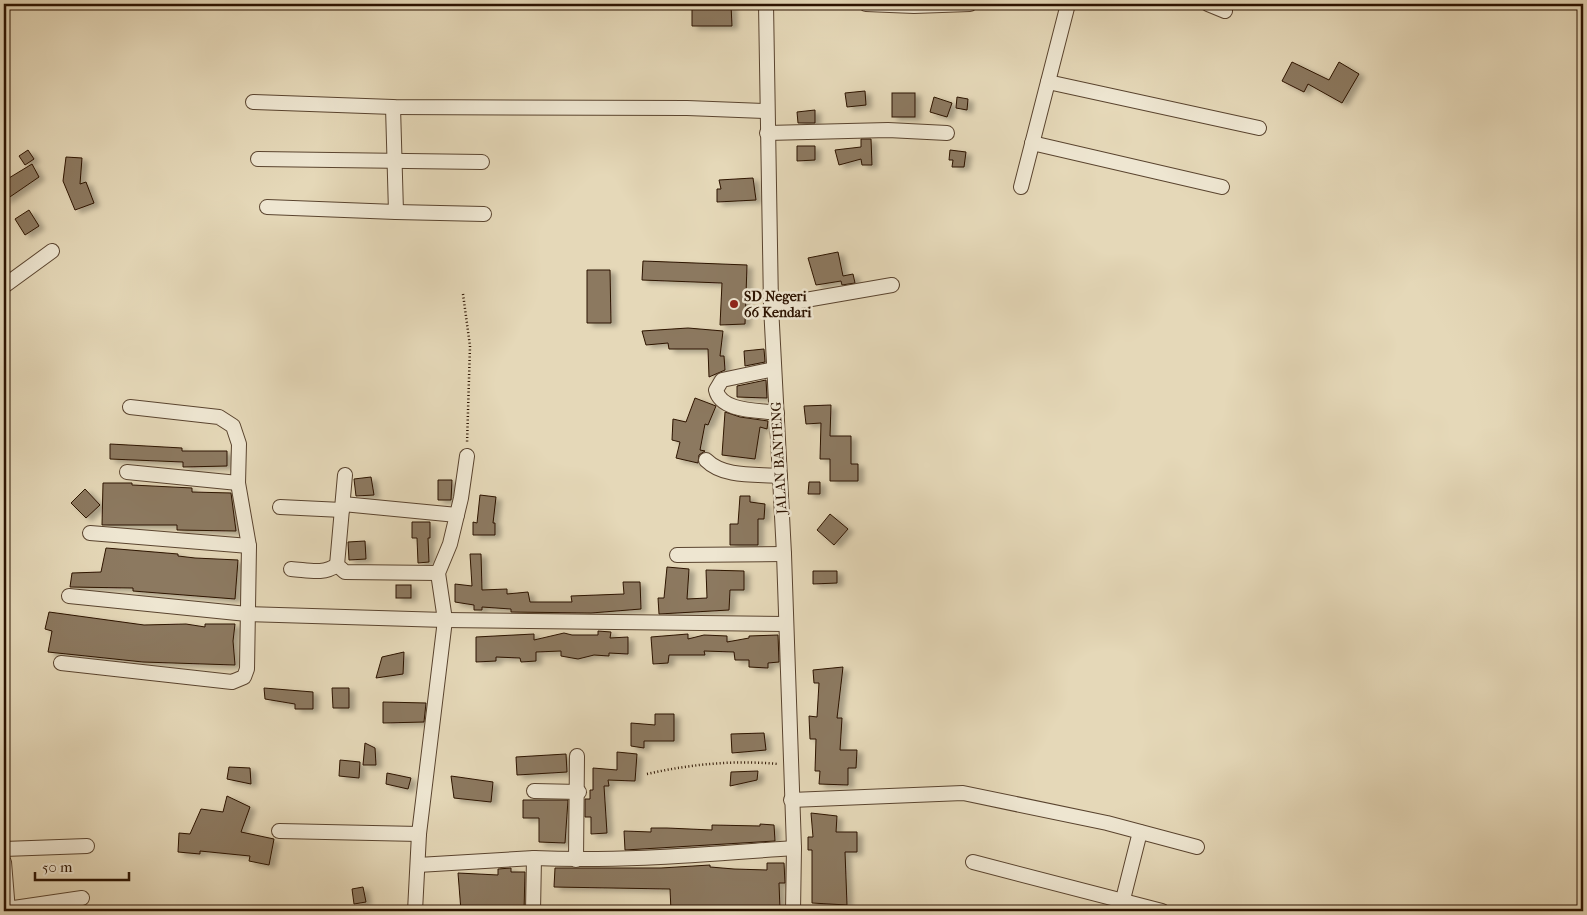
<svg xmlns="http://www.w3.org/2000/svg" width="1587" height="915" viewBox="0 0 1587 915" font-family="'IM FELL French Canon',serif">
	<defs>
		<filter id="shadow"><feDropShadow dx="5.5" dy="3" stdDeviation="2.5" flood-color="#0004"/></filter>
	</defs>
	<rect width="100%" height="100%" fill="#e5d8b8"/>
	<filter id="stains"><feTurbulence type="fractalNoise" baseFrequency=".004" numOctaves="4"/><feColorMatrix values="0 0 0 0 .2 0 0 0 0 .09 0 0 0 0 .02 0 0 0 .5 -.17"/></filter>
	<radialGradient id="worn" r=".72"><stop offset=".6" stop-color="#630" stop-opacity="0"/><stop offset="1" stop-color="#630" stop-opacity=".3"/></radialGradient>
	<g fill="#8c7960" stroke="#2c1301" filter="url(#shadow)">
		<path d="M692,5H731L732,26H692Z"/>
		<path d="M1292,62L1329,80L1339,62L1359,74L1342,103L1308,84L1304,92L1282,81Z"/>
		<path d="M865,91L866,105L847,107L845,93Z"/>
		<rect x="892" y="93" width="23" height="24"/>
		<path d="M934,97L952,103L947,117L930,112Z"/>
		<path d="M957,97L968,99L967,110L956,108Z"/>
		<path d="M815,110V123H798L797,112Z"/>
		<path d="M861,139H871L872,165H862L861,159L839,165L835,150L861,147Z"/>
		<path d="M797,146H815V160L797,161Z"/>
		<path d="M28,150L34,159L25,165L19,156Z"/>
		<path d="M950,150L966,152L964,167H952L953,160H949Z"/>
		<path d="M66,157L82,158L80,184L86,182L94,203L75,210L63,181Z"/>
		<path d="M32,164L39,177L4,201V181Z"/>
		<path d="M753,178L756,200L717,202V189H721L719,180Z"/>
		<path d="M29,210L39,226L25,235L15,219Z"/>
		<path d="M838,252L843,276L853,274L855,283L842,285L841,281L816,285L808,258Z"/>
		<path d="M643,261L747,265L745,324L720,325L722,283L642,280Z"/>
		<path d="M587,270H610L611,323H587Z"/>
		<path d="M688,328L723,331L720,356H724L725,370L709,377L708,349H669L668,343L646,345L642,331Z"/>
		<path d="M764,349L765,362L745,366L744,351Z"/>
		<path d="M766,380L767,398L737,397V386Z"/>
		<path d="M695,398L716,406L708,425L705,424L700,450L705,451L699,455L698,463L676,458L680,442L672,440L673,419L686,422Z"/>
		<path d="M831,405L830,436H851V464H858V481H830V459H820L821,423L806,424L804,406Z"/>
		<path d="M725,412L740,417L768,421L767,429L760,427L755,459L722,455Z"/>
		<path d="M110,444L182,448V451H227V466L183,467V462L110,459Z"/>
		<path d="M371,477L374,495L356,496L354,479Z"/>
		<path d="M438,480H452L451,500H438Z"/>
		<path d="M809,482H820V494H808Z"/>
		<path d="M103,483H132V485L192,488V492L231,493L236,531L177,530V525H102Z"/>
		<path d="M85,489L100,505L86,518L71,503Z"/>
		<path d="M480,495L496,497L493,523H495V535H473V522L477,523Z"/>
		<path d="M740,496H750V502L765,504L764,519H758V545H730V524H738Z"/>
		<path d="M830,514L848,529L834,545L817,530Z"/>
		<path d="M412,522H430V538H428L429,562L418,563L417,538H412Z"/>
		<path d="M365,541L366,559L349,560L348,542Z"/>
		<path d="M106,548L178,554V556L195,558L238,560L235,599L133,591V588L70,587L72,573L101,572Z"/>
		<path d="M470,554H481L482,590L507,589V594L528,592L530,602H572L571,596L624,594L623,582H640L641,609L591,613L511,612V609L482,607V610H474V605L455,602V584L472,586Z"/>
		<path d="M667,567L689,569L687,599L707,598L706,570L744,571V590H730L729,610L659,614L658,598H664Z"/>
		<path d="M813,571H837V583L813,584Z"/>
		<rect x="396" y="585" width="15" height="13"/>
		<path d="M49,612L144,625L186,624L205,627V624H235L233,641L235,665L143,662L48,652L52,631L45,629Z"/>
		<path d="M598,631L611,632L610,638L628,637V654L609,653V656L594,655L578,659L561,656V651L536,652V661L521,662L520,658L496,657V661L476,662V637L534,634V640L564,633L572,635H598Z"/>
		<path d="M688,634V639L704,635L727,636V642L749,638V636L778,635L779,662L768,663V668L749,667V660H735L734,652L704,651L705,655H669L668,663L653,664L651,637Z"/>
		<path d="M404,652L403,674L376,678L382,657Z"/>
		<path d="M843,667L837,718H842L840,750H857L856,768H848V785L819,784L820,771H815L816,739H810L809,716L817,717L819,683H814L813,670Z"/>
		<path d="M264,688L313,692V709H295V704L265,699Z"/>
		<path d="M332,688H349V708H333Z"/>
		<path d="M383,702L426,703L424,722L383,723Z"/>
		<path d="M655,714H674V741H644V748L631,746V723L655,725Z"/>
		<path d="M764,733L766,750L732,753L731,734Z"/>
		<path d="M365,743L375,748L376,765H363Z"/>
		<path d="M617,752L637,754L635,781L608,780L609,786H604L607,833L591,834V817H585V799H590V790H593V768L617,770Z"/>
		<path d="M566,754L567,772L517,775L516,757Z"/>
		<path d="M340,760L360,762L359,778L339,776Z"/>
		<path d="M229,767L250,768L251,784L227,779Z"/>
		<path d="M758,771L757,780L730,786L731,772Z"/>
		<path d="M387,773L411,778L408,789L386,784Z"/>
		<path d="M451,776L493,782L491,802L454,798Z"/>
		<path d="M227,796L250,807L241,832L274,839L269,865L249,861L250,856L200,851V854L178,852L179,833L190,834L201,809L223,812Z"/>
		<path d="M523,800H568L565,843L539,842V818H523Z"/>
		<path d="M811,813L837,816L836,832H857V852H845L847,905L812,903V850H808V837H813Z"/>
		<path d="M760,824L774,825L775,841L625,850L624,831L651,832V828H667L712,830V825L760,826Z"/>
		<path d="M767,863H784L785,883H779L780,910L671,911L670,889L554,887L555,868H661L710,865V867L734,869L767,870Z"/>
		<path d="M511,868V872H525L524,911H461L458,873L498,875V869Z"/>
		<path d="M363,887L366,902L354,904L352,889Z"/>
	</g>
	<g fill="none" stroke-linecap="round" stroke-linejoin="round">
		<g stroke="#5a442f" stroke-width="16">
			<g id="minor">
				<path d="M766,4L771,306L784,554L794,848L793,911"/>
				<path d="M866,4L914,6L970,4"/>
				<path d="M1208,4L1225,11"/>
				<path d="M1048,82L1259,128"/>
				<path d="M253,102L393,107L687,108L767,111"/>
				<path d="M767,133L888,130L947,133"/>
				<path d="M1032,143L1222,187"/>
				<path d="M258,159L482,162"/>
				<path d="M1021,187L1068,4"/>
				<path d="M267,207L396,212L393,107"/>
				<path d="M396,212L484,214"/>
				<path d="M4,286L52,251"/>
				<path d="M771,306L892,285"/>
				<path d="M774,369L722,380L716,390C721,412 758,410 777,413"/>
				<path d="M706,460C724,478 756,474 780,476"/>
				<path d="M127,472L238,483"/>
				<path d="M345,475L337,565L345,572L438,573"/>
				<path d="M343,504L457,515"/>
				<path d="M280,507L342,510"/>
				<path d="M90,533L249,546"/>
				<path d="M677,555L784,554"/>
				<path d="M291,569C308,570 323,575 337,565"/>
				<path d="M69,596L247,614L445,620L785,624"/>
				<path d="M61,663L232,682L244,677L247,669L249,546L238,483L239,444L233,426L219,417L130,407"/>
				<path d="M534,791L579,792"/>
				<path d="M791,800L963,793L1107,823L1197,847"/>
				<path d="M279,831L419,834"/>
				<path d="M4,849L87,846"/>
				<path d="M534,858C621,862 707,854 794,848"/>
				<path d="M576,860L577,756"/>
				<path d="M4,862L8,911"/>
				<path d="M973,862L1162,911"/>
				<path d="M418,865L534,858L533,911"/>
				<path d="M7,909L82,898"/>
				<path d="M415,911L419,834L445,620L438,573L450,544L461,498L467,456"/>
				<path d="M1120,911L1140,832"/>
			</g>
		</g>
		<g stroke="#2c1301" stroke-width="2.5" stroke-dasharray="1 2.5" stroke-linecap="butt">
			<path d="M463,294L470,346L467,444"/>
			<path d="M647,774C691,764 734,760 778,764"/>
		</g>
		<use href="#minor" stroke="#eee6d1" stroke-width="14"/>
	</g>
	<circle fill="#8f2418" stroke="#eee6d1" stroke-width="2" cx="734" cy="304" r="5"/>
	<g text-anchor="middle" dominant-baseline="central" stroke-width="5" stroke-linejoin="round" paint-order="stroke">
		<g font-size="14" font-weight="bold" fill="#2c1301" stroke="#eee6d1" text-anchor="start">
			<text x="744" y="296">SD Negeri<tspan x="744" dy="16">66 Kendari</tspan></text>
		</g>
		<g font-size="14" fill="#2c1301" stroke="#eee6d1">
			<text transform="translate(779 458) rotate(-93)">JALAN BANTENG</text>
		</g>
	</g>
	<rect width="1587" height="915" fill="none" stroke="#e5d8b8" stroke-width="20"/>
	<rect x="5" y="5" width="1577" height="905" fill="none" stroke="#2c1301" stroke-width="2.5"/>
	<rect x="10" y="10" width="1567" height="895" fill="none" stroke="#2c1301"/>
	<path d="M35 872v8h94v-8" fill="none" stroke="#2c1301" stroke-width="2.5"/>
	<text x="42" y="872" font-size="15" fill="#2c1301" stroke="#eee6d1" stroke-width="4" paint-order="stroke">50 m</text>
	<rect width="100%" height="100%" filter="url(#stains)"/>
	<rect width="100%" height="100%" fill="url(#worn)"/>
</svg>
